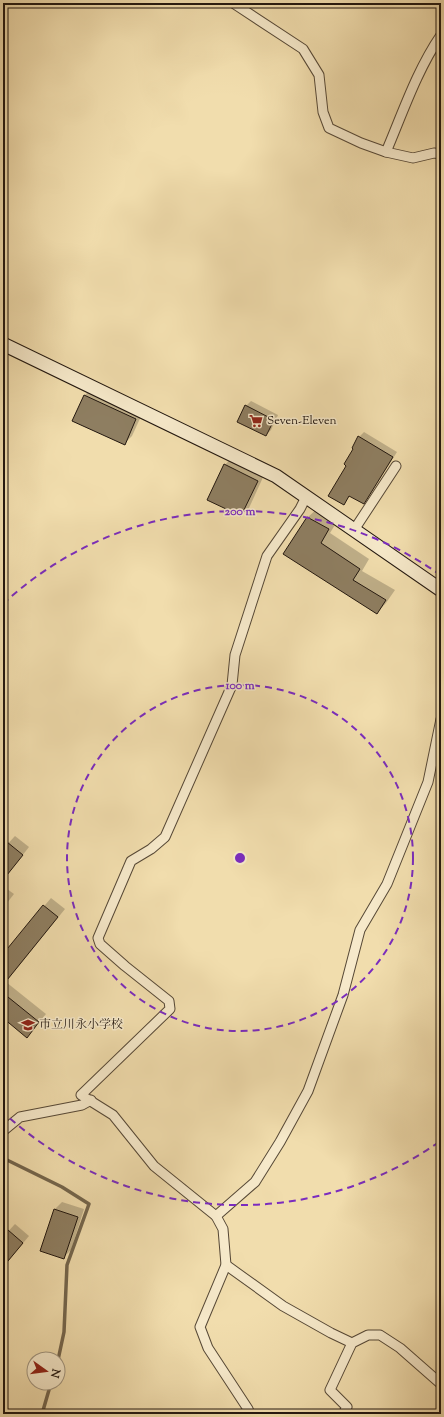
<svg xmlns="http://www.w3.org/2000/svg" width="444" height="1417" viewBox="0 0 444 1417" font-family="'Sorts Mill Goudy','Noto Serif JP',serif">
	<rect width="100%" height="100%" fill="#f1ddad"/>
	<filter id="stains"><feTurbulence type="fractalNoise" baseFrequency=".005" numOctaves="4"/><feColorMatrix values="0 0 0 0 .2 0 0 0 0 .09 0 0 0 0 .02 0 0 0 .5 -.17"/></filter>
	<radialGradient id="worn" r=".72"><stop offset=".6" stop-color="#630" stop-opacity="0"/><stop offset="1" stop-color="#630" stop-opacity=".3"/></radialGradient>
	<g fill="#0003">
		<path d="M92,388L143,412L132,436L124,444L85,395Z"/>
		<path d="M251,401L278,415L271,430L266,435L246,406Z"/>
		<path d="M364,432L397,452L368,498L364,503L351,495L343,504L347,465L359,437Z"/>
		<path d="M232,457L265,473L249,508L241,515L225,465Z"/>
		<path d="M318,508L338,520L330,533L369,559L362,571L395,590L386,603L377,613L284,554L308,517Z"/>
		<path d="M15,836L29,847L3,880V849Z"/>
		<path d="M3,886L14,894L3,908Z"/>
		<path d="M51,898L65,909L6,982L46,1014L27,1036L3,1017V955Z"/>
		<path d="M62,1202L84,1209L71,1250L63,1258L55,1209Z"/>
		<path d="M15,1224L29,1236L8,1261L3,1260V1237Z"/>
	</g>
	<g fill="none" stroke-linecap="round" stroke-linejoin="round">
		<g stroke="#74664d" stroke-width="3.5">
			<path d="M3,1158L62,1187L89,1204L67,1265L64,1332L58,1360"/>
			<path d="M42,1414L51,1383"/>
		</g>
	</g>
	<g fill="#8e7e61" stroke="#22170f">
		<path d="M84,395L136,419L125,445L72,421Z"/>
		<path d="M245,405L274,420L266,436L237,422Z"/>
		<path d="M358,436L393,457L364,504L349,496L344,505L328,496L346,466L344,464L353,449L352,448Z"/>
		<path d="M224,464L258,481L241,516L207,500Z"/>
		<path d="M307,517L329,529L321,543L360,569L353,580L386,600L377,614L283,554Z"/>
		<path d="M7,842L23,855L3,880V848Z"/>
		<path d="M43,905L58,917L3,985V954Z"/>
		<path d="M3,993L39,1022L27,1038L3,1018Z"/>
		<path d="M54,1209L78,1217L64,1259L40,1251Z"/>
		<path d="M8,1230L23,1243L3,1267V1235Z"/>
	</g>
	<g fill="none" stroke-linecap="round" stroke-linejoin="round">
		<g stroke="#564836" stroke-width="11">
			<g id="street">
				<path d="M233,3L303,49L319,75L323,112L329,128L361,143L386,152L413,158L434,153L441,154"/>
				<path d="M386,152C403,112 417,70 441,35"/>
				<path d="M354,530L396,466"/>
				<path d="M3,1131L20,1117L82,1105L91,1100"/>
				<path d="M216,1216L255,1182L280,1142L308,1091L343,995L360,930L387,884L428,782L441,719"/>
				<path d="M226,1265L283,1306L331,1333L352,1343"/>
				<path d="M250,1414L248,1409L208,1348L200,1327L226,1265L223,1229L216,1216L154,1166L113,1115L81,1095L170,1009L169,1001L125,966L100,944L98,938L131,861L151,849L165,837L232,685L235,655L267,556L300,509L306,497"/>
				<path d="M343,1414L347,1407L330,1390L352,1343L368,1335H380L400,1348L441,1384"/>
			</g>
		</g>
		<g stroke="#22170f" stroke-width="15">
			<path id="secondary" d="M3,344L276,476L441,590"/>
		</g>
		<use href="#street" stroke="#f6e9ca" stroke-width="9"/>
		<use href="#secondary" stroke="#f6e9ca" stroke-width="13"/>
	</g>
	<g fill="none" stroke="#7b2cbf" stroke-width="2" stroke-dasharray="7 5">
		<circle cx="240" cy="858" r="173"/>
		<path d="M439 1142A347 347 0 0 1 3 1112M3 604A347 347 0 0 1 439 574"/>
	</g>
	<defs>
		<g id="supermarket-bare" transform="scale(1.08)"><path d="M-6-5.5h2.5l.6 2H6L4.5 2H-2.5L-4.4-4H-6ZM-1.5 3.2a1.3 1.3 0 1 0 .1 0ZM3 3.2a1.3 1.3 0 1 0 .1 0Z" fill="#8f2418" stroke="#f6e9ca" stroke-width="2.5" paint-order="stroke"/></g>
		<g id="school-bare" transform="scale(1.08)"><path d="M0-5L7-2L0 1L-7-2ZM-4 1L0 2.5L4 1V4Q0 6-4 4Z" fill="#8f2418" stroke="#f6e9ca" stroke-width="2.5" paint-order="stroke"/></g>
	</defs>
	<g fill-rule="evenodd">
		<use href="#supermarket-bare" x="256" y="421"/>
		<use href="#school-bare" x="28" y="1025"/>
	</g>
	<g text-anchor="middle" dominant-baseline="central" stroke-width="3" stroke-linejoin="round" paint-order="stroke">
		<g font-size="12" fill="#22170f" stroke="#f6e9ca" text-anchor="start">
			<text x="267" y="421">Seven-Eleven</text>
			<text x="39" y="1025">市立川永小学校</text>
		</g>
	</g>
	<circle cx="240" cy="858" r="6" fill="#7b2cbf" stroke="#f6e9ca" stroke-width="2"/>
	<g font-size="12" text-anchor="middle" font-weight="bold" fill="#7b2cbf" stroke="#f6e9ca" stroke-width="3" stroke-linejoin="round" paint-order="stroke">
		<text x="240" y="515">200 m</text>
		<text x="240" y="689">100 m</text>
	</g>
	<rect width="444" height="1417" fill="none" stroke="#f1ddad" stroke-width="16"/>
	<rect x="4" y="4" width="436" height="1409" fill="none" stroke="#22170f" stroke-width="2"/>
	<rect x="8" y="8" width="428" height="1401" fill="none" stroke="#22170f"/>
	<g transform="translate(46 1371) rotate(104)"><circle r="19" fill="#f6e9ca" stroke="#a1957f"/>
	<path d="M0-3L7 15L0 10L-7 15Z" fill="#8f2418"/>
	<text y="-6" font-size="11" font-weight="bold" text-anchor="middle" fill="#22170f">N</text>
	</g>
	<rect width="100%" height="100%" filter="url(#stains)"/>
	<rect width="100%" height="100%" fill="url(#worn)"/>
</svg>
